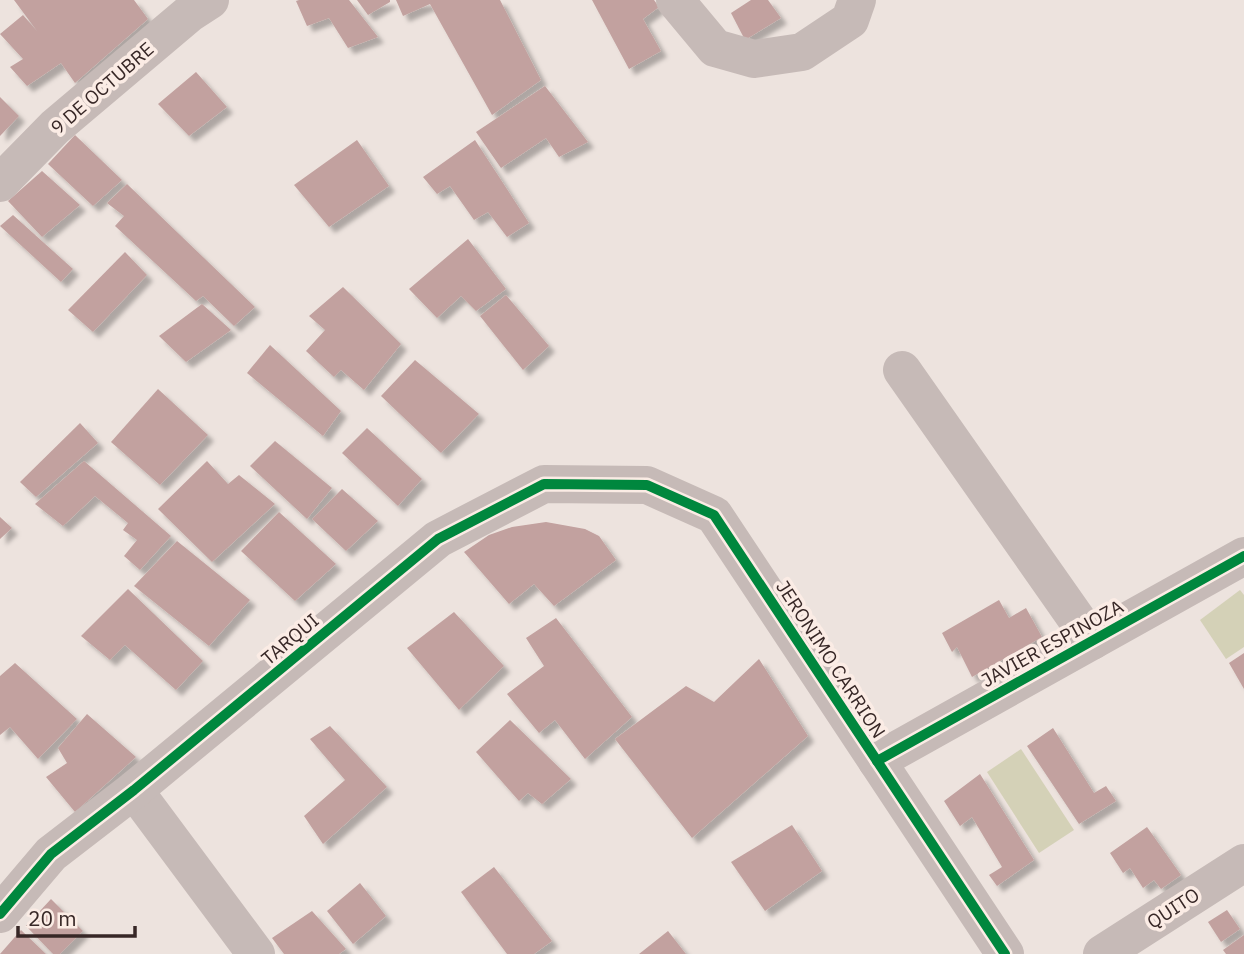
<svg xmlns="http://www.w3.org/2000/svg" width="1244" height="954" viewBox="0 0 1244 954" font-family="'IBM Plex Sans',sans-serif">
	<defs>
		<filter id="shadow"><feDropShadow dx="6" dy="6" stdDeviation="2" flood-color="#0004"/></filter>
	</defs>
	<rect width="100%" height="100%" fill="#ede3de"/>
	<g fill="#d4d1b7">
		<path d="M1240,590L1244,595V647L1226,659L1200,620Z"/>
		<path d="M1021,749L1074,830L1039,853L987,772Z"/>
	</g>
	<g fill="#c2a19f" filter="url(#shadow)">
		<path d="M14,0H134L148,19L75,83L61,63L27,86L10,67L23,59L0,34L23,15L37,31Z"/>
		<path d="M299,0H349L378,37L348,48L329,18L307,26L296,1Z"/>
		<path d="M357,0H390V2L368,15Z"/>
		<path d="M396,0H500L541,80L492,115L430,4L403,16Z"/>
		<path d="M592,0H654L659,7L643,19L661,51L629,69Z"/>
		<path d="M751,0H768L781,18L745,40L731,13Z"/>
		<path d="M196,72L227,107L189,136L158,104Z"/>
		<path d="M545,86L588,142L559,157L546,138L501,168L476,132Z"/>
		<path d="M0,97L19,116L0,136Z"/>
		<path d="M75,135L122,180L93,206L48,164Z"/>
		<path d="M357,140L389,186L329,227L294,185Z"/>
		<path d="M475,140L529,223L507,237L488,212L474,220L450,186L437,194L423,177Z"/>
		<path d="M42,171L80,205L42,237L8,201Z"/>
		<path d="M127,184L255,307L234,326L203,296L196,301L115,226L124,216L107,203Z"/>
		<path d="M13,215L73,269L61,282L0,226Z"/>
		<path d="M468,239L506,289L476,311L461,296L437,318L409,289Z"/>
		<path d="M125,252L147,275L93,332L68,310Z"/>
		<path d="M343,287L401,344L364,390L341,370L334,377L306,351L325,330L309,316Z"/>
		<path d="M506,295L549,346L523,370L480,316Z"/>
		<path d="M202,304L231,330L186,362L159,336Z"/>
		<path d="M270,345L341,411L323,436L247,373Z"/>
		<path d="M415,360L479,414L441,453L381,396Z"/>
		<path d="M158,389L208,435L160,485L111,442Z"/>
		<path d="M80,423L98,443L36,497L20,482Z"/>
		<path d="M367,428L422,479L398,506L342,453Z"/>
		<path d="M275,441L332,488L307,519L250,466Z"/>
		<path d="M84,461L171,536L140,570L124,556L137,540L123,530L128,523L95,496L63,526L35,504Z"/>
		<path d="M207,461L228,484L239,475L275,504L212,562L158,509Z"/>
		<path d="M342,489L378,521L346,551L312,519Z"/>
		<path d="M279,512L336,564L295,601L241,551Z"/>
		<path d="M0,517L12,528L0,539Z"/>
		<path d="M546,522L585,529L599,536L616,560L554,606L534,584L509,604L464,552L489,535L512,527Z"/>
		<path d="M177,541L250,600L209,646L134,586Z"/>
		<path d="M128,589L203,661L176,690L125,645L110,660L81,636Z"/>
		<path d="M999,600L1009,618L1026,608L1042,637L972,677L957,647L952,652L942,633Z"/>
		<path d="M454,612L504,666L459,710L407,648Z"/>
		<path d="M556,618L632,717L585,759L555,720L539,733L507,694L544,666L526,638Z"/>
		<path d="M1244,653V689L1229,663Z"/>
		<path d="M759,659L808,736L692,838L615,739L686,686L714,702Z"/>
		<path d="M15,663L77,719L38,759L10,727L0,735V676Z"/>
		<path d="M87,714L136,757L75,812L46,777L67,763L58,748Z"/>
		<path d="M510,720L571,779L542,804L528,793L519,801L476,752Z"/>
		<path d="M330,726L387,787L323,844L304,816L345,780L310,739Z"/>
		<path d="M1053,728L1094,793L1106,786L1116,801L1079,824L1027,746Z"/>
		<path d="M980,774L1034,860L997,886L989,875L1002,867L972,817L960,826L944,801Z"/>
		<path d="M792,825L822,871L765,911L731,862Z"/>
		<path d="M1147,827L1181,875L1161,889L1154,880L1143,888L1130,868L1123,873L1110,853Z"/>
		<path d="M494,867L552,941L534,954H507L461,892Z"/>
		<path d="M360,883L386,916L353,944L327,911Z"/>
		<path d="M51,899L83,931L60,954H53L26,926Z"/>
		<path d="M1227,910L1240,929L1221,942L1208,922Z"/>
		<path d="M312,911L346,949L339,954H284L272,938Z"/>
		<path d="M21,930L46,954H0Z"/>
		<path d="M668,931L686,954H639Z"/>
		<path d="M1244,935V954H1226L1223,950Z"/>
	</g>
	<g fill="none" stroke-linecap="round" stroke-linejoin="round">
		<g stroke="#c6bab7" stroke-width="38">
			<path d="M675,0L715,48L754,59L802,52L850,20L857,0"/>
			<path d="M0,183L55,127L190,13L210,0"/>
			<path d="M902,370L1092,641"/>
			<path d="M877,761L1244,556"/>
			<path d="M134,790L256,954"/>
			<path d="M0,914L51,854L134,790L438,539L544,484L647,485L714,515L1005,954"/>
			<path d="M1102,954L1244,863"/>
		</g>
		<g stroke="#fbece5" stroke-width="15">
			<g id="cycleway">
				<path d="M877,761L1244,556"/>
				<path d="M0,914L51,854L134,790L438,539L544,484L647,485L714,515L1005,954"/>
			</g>
		</g>
		<use href="#cycleway" stroke="#00873e" stroke-width="10"/>
	</g>
	<g text-anchor="middle" dominant-baseline="central" stroke-width="7" stroke-linejoin="round" paint-order="stroke">
		<g font-size="19" fill="#372726" stroke="#fbece5">
			<text transform="translate(102 88) rotate(-41)">9 DE OCTUBRE</text>
			<text transform="translate(290 639) rotate(-40)">TARQUI</text>
			<text transform="translate(1052 643) rotate(-29)">JAVIER ESPINOZA</text>
			<text transform="translate(831 659) rotate(57)">JERONIMO CARRION</text>
			<text transform="translate(1173 908) rotate(-33)">QUITO</text>
		</g>
	</g>
	<path d="M18 926v10h117v-10" fill="none" stroke="#372726" stroke-width="3.5"/>
	<text x="28" y="926" font-size="21" fill="#372726" stroke="#fbece5" stroke-width="5" paint-order="stroke">20 m</text>
</svg>
